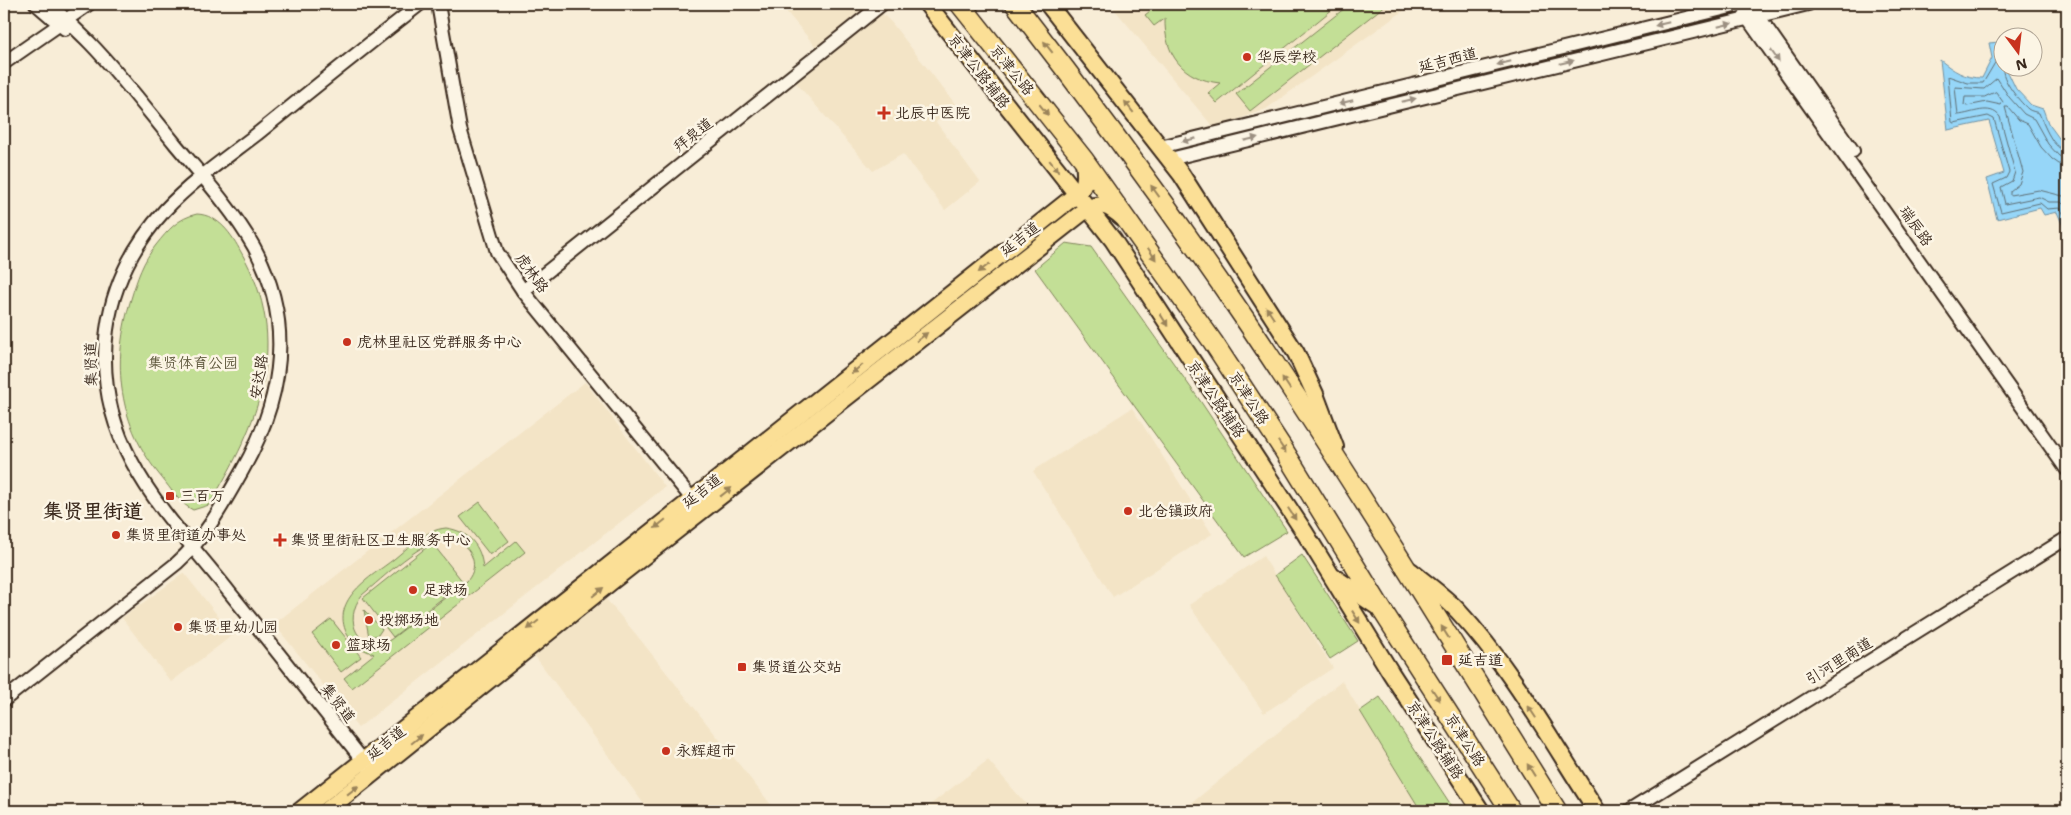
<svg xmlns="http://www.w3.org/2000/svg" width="2071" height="815" viewBox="0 0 2071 815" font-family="'Shantell Sans','LXGW WenKai TC',sans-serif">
	<rect width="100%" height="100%" fill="#f8edd7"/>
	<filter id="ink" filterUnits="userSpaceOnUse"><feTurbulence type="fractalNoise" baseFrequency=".02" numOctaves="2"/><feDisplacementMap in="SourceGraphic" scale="10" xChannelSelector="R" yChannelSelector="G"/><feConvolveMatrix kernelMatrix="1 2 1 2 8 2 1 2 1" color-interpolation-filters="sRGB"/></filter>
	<g filter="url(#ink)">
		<g fill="#f3e4c6">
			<path d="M780,4H872L891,22L956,105L936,122L980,182L945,210L903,154L873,171L791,77L821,53Z"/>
			<path d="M1110,4H1413L1266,109L1214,128Z"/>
			<path d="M585,382L665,487L358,728L274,624Z"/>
			<path d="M1132,408L1212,534L1113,597L1033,471Z"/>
			<path d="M1263,556L1333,668L1264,713L1189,605Z"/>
			<path d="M184,573L233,635L171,682L122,618Z"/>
			<path d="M606,599L635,633L776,811H649L535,656Z"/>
			<path d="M1342,681L1421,811H1182L1287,725Z"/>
			<path d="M988,760L1032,811H922Z"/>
		</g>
		<g fill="#c3df96" stroke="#7f845a" fill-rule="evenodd">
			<path d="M1159,4H1339L1217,103L1208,93L1220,83C1182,79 1164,54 1165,18L1154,26L1145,15Z"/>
			<path d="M1350,4H1387L1250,111L1236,94Z"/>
			<path d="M197,214C219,215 232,235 241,252C293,342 259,423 209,505L193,510C179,503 171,489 162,478C118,425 111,363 131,299C137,279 143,261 156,245C168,230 178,218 197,214Z"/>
			<path d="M1066,243L1091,247L1201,402L1287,531L1244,557L1035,269Z"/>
			<path d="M480,502L509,541L490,555L460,517Z"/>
			<path d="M446,528C469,531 481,546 483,568L516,541L525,552L352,688L344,678L374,654C363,650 353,645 347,634C330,599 371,577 394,559C410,546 425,530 446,528ZM450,538C469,543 482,564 467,581L390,640C358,654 342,620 362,595C382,579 424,537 450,538Z"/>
			<path d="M432,543L463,582L393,637L363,598Z"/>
			<path d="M1302,555L1358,641L1330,659L1275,575Z"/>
			<path d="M364,610L382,629L378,635L369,637Z"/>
			<path d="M331,619L361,657L341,672L312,634Z"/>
			<path d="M1380,697L1455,811H1421L1360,711Z"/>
		</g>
		<path fill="#96d6f8" stroke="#7291a1" d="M1999,42L2003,56L2004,68H2006L2016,89L2031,105L2043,109L2048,123L2067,149V225L2063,226L2057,212L2044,215L2040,208L1997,219L1987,179L2004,173L1989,121L1948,130L1940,60C1954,71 1964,78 1982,78L1992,58L1989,43Z"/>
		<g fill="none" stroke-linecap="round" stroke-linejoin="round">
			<g stroke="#5f6f75" stroke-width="1">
				<path d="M2004,53H1997L1996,61L1983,83H1968L1948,76L1952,122L1954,123L1988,116L1994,119L2009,172L2006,178L1993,184L2001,212L2040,203L2047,209L2060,208L2067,220"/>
				<path d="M2004,64C1997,75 2019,101 2028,109C2030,111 2036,112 2039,113C2044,125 2053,150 2067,151"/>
				<path d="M1996,92L2003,102L2001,105L1987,102L1967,106L1964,105L1965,97H1984Z"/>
				<path d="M2067,158L2059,156L2048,144L2034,119L2024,114L2009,97L1997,78L1984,89L1955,87L1958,115C1972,114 1990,103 2000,117L2015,172L2012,181L2001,187L2005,204L2039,197L2049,202H2061L2067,208"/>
				<path d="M2067,165L2059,164L2052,159L2041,147L2028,124L2019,120L2008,107H2005L2023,172L2019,184L2010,191V195L2039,190L2067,197"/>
			</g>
			<g stroke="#3b2a1e" stroke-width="16">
				<g id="minor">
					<path d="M36,4L65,29"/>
					<path d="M438,4L460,129L497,252L523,291L697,505"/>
					<path d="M1750,4L1853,151"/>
					<path d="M1745,15L2067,470"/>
					<path d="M4,63L89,4"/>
					<path d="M1160,147L1743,4"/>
					<path d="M1170,159L1808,4"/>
					<path d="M523,291L882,4"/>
					<path d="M4,700L177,563C206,537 223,504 242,471C283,399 295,323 254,247C233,210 203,177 176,145C148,111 121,75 90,43C77,30 63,17 50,4"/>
					<path d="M369,768C323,710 277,651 230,593C198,552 156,508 132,462C86,376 100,281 165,210C192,181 226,158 257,134C311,90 365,47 420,4"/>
					<path d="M1629,811L2067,538"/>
				</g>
			</g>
			<g stroke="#3b2a1e" stroke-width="20">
				<g id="major">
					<path d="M927,4L1113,240L1305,533L1391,673L1481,811"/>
					<path d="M1048,4L1181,174L1296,353L1315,394L1335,447"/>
					<path d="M1411,571C1426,584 1444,596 1458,611C1513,670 1553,744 1597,811"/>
					<path d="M1335,578L1381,609"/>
					<path d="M300,811L1077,194C1088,183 1085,174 1084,160"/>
					<path d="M326,811L612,581L1088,208C1103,202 1110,207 1122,217"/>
				</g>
			</g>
			<g stroke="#3b2a1e" stroke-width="22">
				<g id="highway">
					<path d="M960,4L1084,160L1213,342L1283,449L1382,610L1511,811"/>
					<path d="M1015,4C1097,109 1176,217 1251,328C1357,486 1456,649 1557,811"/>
				</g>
			</g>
			<use href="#minor" stroke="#fcf5e5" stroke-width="12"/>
			<use href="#major" stroke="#fbdf96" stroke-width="16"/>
			<use href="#highway" stroke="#fbdf96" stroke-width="19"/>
		</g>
		<defs><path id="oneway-solid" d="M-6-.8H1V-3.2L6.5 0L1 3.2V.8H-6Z" transform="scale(1.25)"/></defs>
		<g fill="#9c9082">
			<use href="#oneway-solid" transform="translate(1662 24) rotate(166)"/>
			<use href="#oneway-solid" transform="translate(1725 25) rotate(-13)"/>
			<use href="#oneway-solid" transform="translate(1775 56) rotate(55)"/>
			<use href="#oneway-solid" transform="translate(1567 62) rotate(-13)"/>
			<use href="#oneway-solid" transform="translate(1504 63) rotate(166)"/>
			<use href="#oneway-solid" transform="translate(1409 100) rotate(-13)"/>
			<use href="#oneway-solid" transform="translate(1346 102) rotate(166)"/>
			<use href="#oneway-solid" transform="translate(1251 139) rotate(-14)"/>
			<use href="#oneway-solid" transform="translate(1189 140) rotate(167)"/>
		</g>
		<g fill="#9b845a">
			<use href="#oneway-solid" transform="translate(1048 47) rotate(-128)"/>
			<use href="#oneway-solid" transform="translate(1129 107) rotate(-128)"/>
			<use href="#oneway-solid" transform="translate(1044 110) rotate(51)"/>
			<use href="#oneway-solid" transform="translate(1054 166) rotate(51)"/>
			<use href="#oneway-solid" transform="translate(1155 191) rotate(-126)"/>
			<use href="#oneway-solid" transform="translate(1152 254) rotate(56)"/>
			<use href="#oneway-solid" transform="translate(984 268) rotate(142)"/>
			<use href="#oneway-solid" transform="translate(1270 313) rotate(-123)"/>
			<use href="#oneway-solid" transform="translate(1164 320) rotate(58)"/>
			<use href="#oneway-solid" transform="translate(922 337) rotate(-38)"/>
			<use href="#oneway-solid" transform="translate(857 369) rotate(142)"/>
			<use href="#oneway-solid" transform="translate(1286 383) rotate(-123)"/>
			<use href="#oneway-solid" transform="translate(1282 447) rotate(57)"/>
			<use href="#oneway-solid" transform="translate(726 492) rotate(-38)"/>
			<use href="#oneway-solid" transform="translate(1292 514) rotate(57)"/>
			<use href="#oneway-solid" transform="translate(660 524) rotate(141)"/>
			<use href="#oneway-solid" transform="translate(598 592) rotate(-39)"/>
			<use href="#oneway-solid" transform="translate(1356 617) rotate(58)"/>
			<use href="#oneway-solid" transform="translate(533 625) rotate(141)"/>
			<use href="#oneway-solid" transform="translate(1445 632) rotate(-122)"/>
			<use href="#oneway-solid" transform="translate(1436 695) rotate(57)"/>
			<use href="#oneway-solid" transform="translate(1532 712) rotate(-123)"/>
			<use href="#oneway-solid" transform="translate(417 739) rotate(-39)"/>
			<use href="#oneway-solid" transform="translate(1531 770) rotate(-122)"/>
			<use href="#oneway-solid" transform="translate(353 790) rotate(-38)"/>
		</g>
	</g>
	<g fill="#c8321e" stroke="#fcf5e5" stroke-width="2">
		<circle cx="1247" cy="57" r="5"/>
		<path d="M881.5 105.5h5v5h5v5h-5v5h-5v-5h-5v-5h5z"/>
		<circle cx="347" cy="342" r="5"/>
		<rect x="165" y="491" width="10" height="10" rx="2.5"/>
		<circle cx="1128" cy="511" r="5"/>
		<circle cx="116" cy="535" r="5"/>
		<path d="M277.5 532.5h5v5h5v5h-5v5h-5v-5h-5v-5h5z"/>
		<circle cx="413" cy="590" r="5"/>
		<circle cx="369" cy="620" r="5"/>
		<circle cx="178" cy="627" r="5"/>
		<circle cx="336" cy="645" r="5"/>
		<rect x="1441" y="654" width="12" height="12" rx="2.5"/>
		<rect x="737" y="662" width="10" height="10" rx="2.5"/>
		<circle cx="666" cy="751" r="5"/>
	</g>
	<g text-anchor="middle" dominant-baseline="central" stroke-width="5" stroke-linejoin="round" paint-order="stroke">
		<g font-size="15" fill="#3b2a1e" stroke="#fcf5e5" text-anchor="start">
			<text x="1257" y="57">华辰学校</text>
			<text x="895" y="113">北辰中医院</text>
			<text x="357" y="342">虎林里社区党群服务中心</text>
			<text x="180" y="496">三百万</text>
			<text x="1138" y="511">北仓镇政府</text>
			<text x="126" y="535">集贤里街道办事处</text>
			<text x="291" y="540">集贤里街社区卫生服务中心</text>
			<text x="423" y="590">足球场</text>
			<text x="379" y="620">投掷场地</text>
			<text x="188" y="627">集贤里幼儿园</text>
			<text x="346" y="645">篮球场</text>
			<text x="1458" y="660">延吉道</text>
			<text x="752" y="667">集贤道公交站</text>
			<text x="676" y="751">永辉超市</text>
		</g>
		<g font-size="15" fill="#3b2a1e" stroke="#fcf5e5">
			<text transform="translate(1448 60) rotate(-14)">延吉西道</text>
			<text transform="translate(1012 70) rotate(51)">京津公路</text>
			<text transform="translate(979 71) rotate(52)">京津公路辅路</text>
			<text transform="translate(693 135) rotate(-38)">拜泉道</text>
			<text transform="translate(1916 226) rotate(55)">瑞辰路</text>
			<text transform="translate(1020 239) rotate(-38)">延吉道</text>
			<text transform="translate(532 273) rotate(54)">虎林路</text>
			<text transform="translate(91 364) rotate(-91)">集贤道</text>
			<text transform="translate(259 377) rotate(-81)">安达路</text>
			<text transform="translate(1249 398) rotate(57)">京津公路</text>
			<text transform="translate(1216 399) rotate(56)">京津公路辅路</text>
			<text transform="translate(702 491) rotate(-38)">延吉道</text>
			<text transform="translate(1839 661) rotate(-32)">引河里南道</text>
			<text transform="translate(338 703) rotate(52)">集贤道</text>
			<text transform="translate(1435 740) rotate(57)">京津公路辅路</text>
			<text transform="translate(1465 740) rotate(57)">京津公路</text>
			<text transform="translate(386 743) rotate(-39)">延吉道</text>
		</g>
		<g font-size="15" fill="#5d573c" stroke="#fcf5e5">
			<text x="193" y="363">集贤体育公园</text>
		</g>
		<g font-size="20" font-weight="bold" fill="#3b2a1e" stroke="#fcf5e5">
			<text x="93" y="511">集贤里街道</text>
		</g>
	</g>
	<rect width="2071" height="815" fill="none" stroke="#fcf5e5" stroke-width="20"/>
	<rect x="10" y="10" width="2051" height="795" fill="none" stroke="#3b2a1e" stroke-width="2" filter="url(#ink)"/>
	<g transform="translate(2018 52) rotate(165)"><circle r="24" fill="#fcf5e5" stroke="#afa495"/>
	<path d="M0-4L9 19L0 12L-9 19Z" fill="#c8321e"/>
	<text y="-8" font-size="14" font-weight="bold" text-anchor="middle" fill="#3b2a1e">N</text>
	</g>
</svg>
